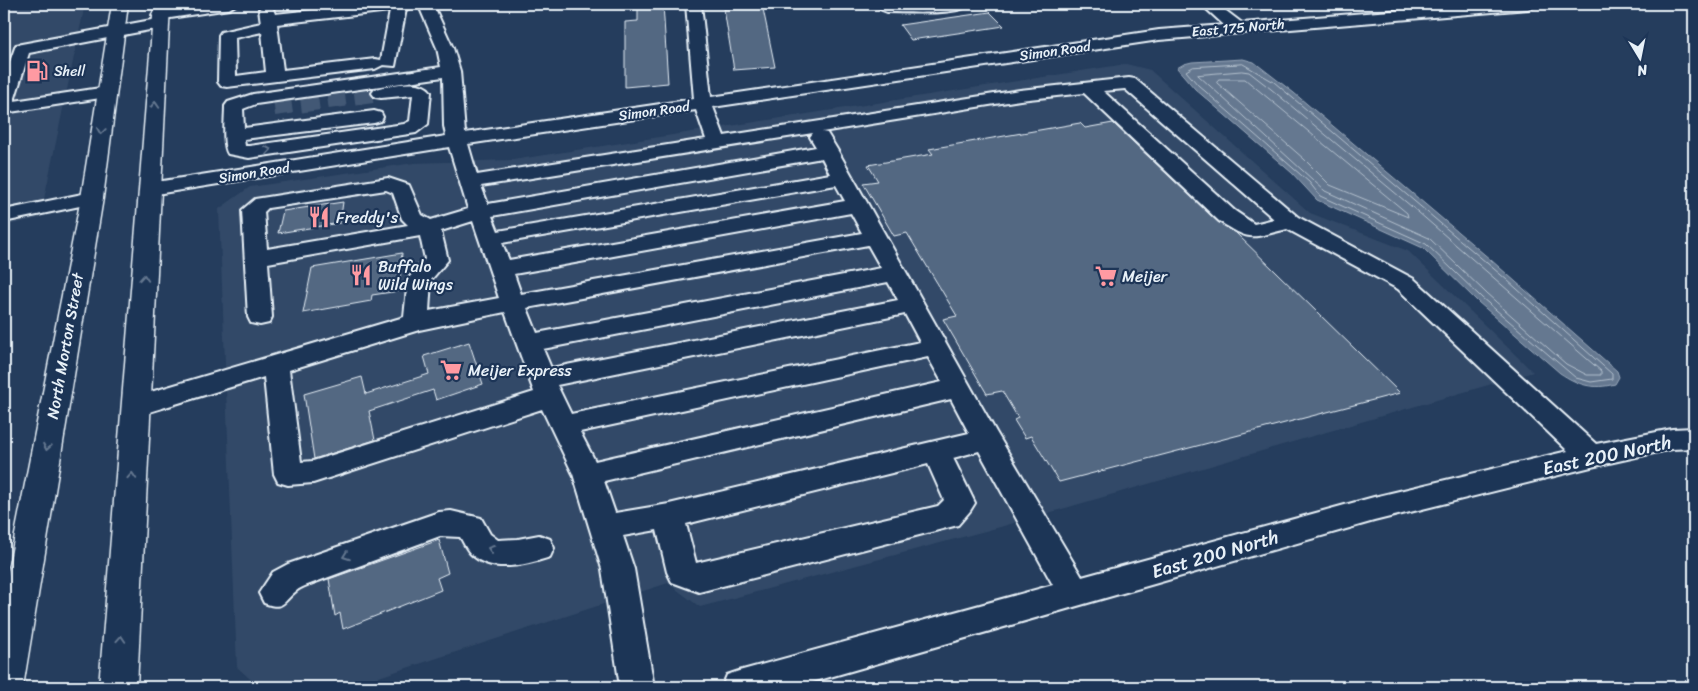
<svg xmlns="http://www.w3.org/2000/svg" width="1698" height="691" viewBox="0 0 1698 691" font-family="Sriracha,sans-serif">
	<rect width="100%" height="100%" fill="#253d5d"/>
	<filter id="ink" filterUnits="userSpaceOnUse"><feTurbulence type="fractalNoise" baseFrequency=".02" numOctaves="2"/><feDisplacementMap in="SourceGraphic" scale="10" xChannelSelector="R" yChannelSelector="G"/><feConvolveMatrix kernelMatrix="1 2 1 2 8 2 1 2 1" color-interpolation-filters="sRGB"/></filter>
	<g filter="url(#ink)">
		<g fill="#334a68">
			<path d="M4,4H85L40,218L4,226Z"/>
			<path d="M1126,64L1150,70L1310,213L1408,251L1533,372L1000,527L700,607L668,583L348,687H259L237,667L219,209L250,187L414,163L513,160Z"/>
		</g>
		<path fill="#657890" stroke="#99a8ba" d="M1243,59L1254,62L1294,93L1491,260L1617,371L1619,377L1615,384C1593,390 1578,385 1560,373L1478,302L1423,248L1317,200L1292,173L1195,89L1177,68L1184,64L1192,62Z"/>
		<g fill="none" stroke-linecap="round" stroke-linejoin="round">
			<g stroke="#b4c1ce" stroke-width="1">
				<path d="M1243,64L1274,82L1507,280L1612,374V379L1591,382L1576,378L1482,298L1426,244L1320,196L1309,182L1198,85L1186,71L1193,67Z"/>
				<path d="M1242,71L1249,72L1271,89L1418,212L1601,371V375H1587L1566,364L1486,293L1429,238L1325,191L1198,75Z"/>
				<path d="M1219,79H1245L1407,213L1408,217L1330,185L1304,159L1217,83Z"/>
			</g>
		</g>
		<g fill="#536782" stroke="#e8f1f8">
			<path d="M638,4H663L668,83L625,87V22L638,21Z"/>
			<path d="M728,4H762L775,67L734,70L724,9H729Z"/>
			<path d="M990,12L1004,26L911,40L900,25Z"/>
			<path d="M1080,123L1085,128L1113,123L1218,222L1235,232L1400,393L1059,482L1031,436L1025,438L1014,420L1018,418L1002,391L987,394L943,319L957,316L907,233L894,236L863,183L878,181L868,165L933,154L929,149Z"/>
			<path d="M343,202L340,223L278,233L283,211Z"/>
			<path d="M402,253L399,291L372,295L371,301L303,313L312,268Z"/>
			<path d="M469,342L483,384L436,400L433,390L369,411L375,440L314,459L304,394L362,377L366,394L429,374L424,356Z"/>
			<path d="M439,540L448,573L437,578L441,590L343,629L340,613L335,616L329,579Z"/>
		</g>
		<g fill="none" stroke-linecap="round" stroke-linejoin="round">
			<path stroke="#425874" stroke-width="18" stroke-dasharray="18 9" stroke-linecap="butt" d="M274,107L381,93"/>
			<g stroke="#e8f1f8" stroke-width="4">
				<g id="minor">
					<path d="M202,4H237L229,9L164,19L168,23L160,28L29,53L14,101L107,87L113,88L116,92L113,96L107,97L4,113V78L16,45L157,19L152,15L154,12Z"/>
					<path d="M267,4L272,6L275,14L369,4H433L453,48L460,71L465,133L694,99L686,4H701L711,97L1159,30L1224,25L1201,4H1217L1242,23L1476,4H1535L1533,7L1528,9L1159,40L713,107L724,136L1020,90L1129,78L1135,79L1298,217L1414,279L1596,444L1672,429L1694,428V448L1672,449L1591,467L1374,521L795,687H722L727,675L739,671L1053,585L979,451L953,458L975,503L970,511L958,525L699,592L672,582L667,572L657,530L623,536L634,569L654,687H620L602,569L573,474L542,409L313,483L288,485L278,482L274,474L264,377L136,416L127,413L123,406L127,399L404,317L408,279L425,259L420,236L268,263L272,317L269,323L260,325L251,323L248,317L242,210L255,199L388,178L409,185L422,215L431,220L468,209L449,147L150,195L143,193L140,189L143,185L150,183L446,136L444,126L443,77L256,104L243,109L244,128L374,111L381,113L383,117L381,121L374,123L244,139L245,146H249L404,124L410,121L413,95L381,98L375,97L372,93L375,89C389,86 421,77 431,92L428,124L416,133L249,158L228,154C222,145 225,118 225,106L228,102L253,94L441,67L437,48L419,6L406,9L395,66L383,65L375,69L227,87L221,86L218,82L219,35L221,32L261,23L259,9ZM390,11L381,60L375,59L283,70L277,24ZM262,32L266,72L236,76L235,38ZM1125,89L1274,219L1254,224L1235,211L1103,91ZM1084,93L1219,221C1252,242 1250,238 1287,229L1398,289L1568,451L1374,497L1082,577L996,432L838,151L827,133L822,132L1020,100ZM696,110L706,139L477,175L468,144ZM813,133L810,137L816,147L488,204L481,186ZM822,158L830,174L498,231L492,216ZM836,185L845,201L509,260L502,243ZM386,190L393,193L402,219L408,225L267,249L264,212L268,208ZM851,213L862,233L521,294L514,274ZM473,221L499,298L429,311L431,280L448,260L441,231ZM868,245L881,268L537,333L527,308ZM888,282L898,300L551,368L543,349ZM505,312L534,392L313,461L301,462L289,370L419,330ZM905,314L920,342L571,414L557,385ZM928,357L942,382L595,461L580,432ZM951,399L969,433L669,504L615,513L604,481ZM928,464L944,500L938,506L696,563L686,524Z"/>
					<path d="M882,4H970C961,16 902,12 887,12L882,10L879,7Z"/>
					<path d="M92,192L99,194L102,198L99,202L4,222V210Z"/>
					<path d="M451,511L481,518L490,534L498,540L518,539L539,535L550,539L554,548L550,557C526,565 491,574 471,554C466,549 464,543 460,537L440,536L310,584C305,586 299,588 295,592C282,603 284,610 264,603L259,593L273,572L288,564L439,512Z"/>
				</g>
			</g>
			<g stroke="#e8f1f8" stroke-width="3">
				<g id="major">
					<path d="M112,4H128L103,198L23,687H4V591L81,198Z"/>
					<path d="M154,4H170L137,687H99Z"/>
				</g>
			</g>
			<use href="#minor" fill="#1d3557" fill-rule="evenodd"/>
			<use href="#major" fill="#1d3557" fill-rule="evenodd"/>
		</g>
		<defs><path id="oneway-chevron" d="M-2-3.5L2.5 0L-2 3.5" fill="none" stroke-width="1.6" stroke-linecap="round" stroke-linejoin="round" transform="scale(1.25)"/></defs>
		<g stroke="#64778f">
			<use href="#oneway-chevron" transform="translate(155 105) rotate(-87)"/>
			<use href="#oneway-chevron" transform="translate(101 131) rotate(98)"/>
			<use href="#oneway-chevron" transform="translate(268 150) rotate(-8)"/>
			<use href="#oneway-chevron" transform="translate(144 278) rotate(-86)"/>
			<use href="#oneway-chevron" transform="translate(47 447) rotate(100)"/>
			<use href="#oneway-chevron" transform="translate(132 476) rotate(-86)"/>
			<use href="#oneway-chevron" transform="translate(491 549) rotate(-162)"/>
			<use href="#oneway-chevron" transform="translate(346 556) rotate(160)"/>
			<use href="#oneway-chevron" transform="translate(121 639) rotate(-86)"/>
		</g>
	</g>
	<defs>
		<g id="fuel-bare" transform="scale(1.725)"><path d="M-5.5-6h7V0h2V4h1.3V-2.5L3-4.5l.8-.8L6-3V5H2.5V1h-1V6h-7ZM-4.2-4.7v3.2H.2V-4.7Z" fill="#ff9aa2" stroke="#1d3557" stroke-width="2.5" paint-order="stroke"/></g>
		<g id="restaurant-bare" transform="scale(1.725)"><path d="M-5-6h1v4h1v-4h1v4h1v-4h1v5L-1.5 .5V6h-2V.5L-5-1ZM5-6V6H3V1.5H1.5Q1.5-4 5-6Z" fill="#ff9aa2" stroke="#1d3557" stroke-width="2.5" paint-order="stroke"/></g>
		<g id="supermarket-bare" transform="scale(1.725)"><path d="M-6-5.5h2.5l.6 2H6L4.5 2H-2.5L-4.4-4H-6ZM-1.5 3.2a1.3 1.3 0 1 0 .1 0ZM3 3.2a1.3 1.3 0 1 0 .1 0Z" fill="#ff9aa2" stroke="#1d3557" stroke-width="2.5" paint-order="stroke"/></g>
	</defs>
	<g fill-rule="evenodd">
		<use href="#fuel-bare" x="37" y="71"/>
		<use href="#restaurant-bare" x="319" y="217"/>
		<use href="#restaurant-bare" x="361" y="275"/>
		<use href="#supermarket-bare" x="1106" y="276"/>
		<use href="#supermarket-bare" x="451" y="370"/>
	</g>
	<g text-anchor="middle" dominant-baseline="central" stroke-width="4.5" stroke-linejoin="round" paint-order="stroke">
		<g font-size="14" fill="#e8f1f8" stroke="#1d3557">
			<text transform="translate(1238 28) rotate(-5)">East 175 North</text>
			<text transform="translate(1055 51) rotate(-8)">Simon Road</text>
			<text transform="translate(654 111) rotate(-8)">Simon Road</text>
			<text transform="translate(254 173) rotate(-9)">Simon Road</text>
		</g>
		<g font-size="14" fill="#e8f1f8" stroke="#1d3557" text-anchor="start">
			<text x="54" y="71">Shell</text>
		</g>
		<g font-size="16" fill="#e8f1f8" stroke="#1d3557" text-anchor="start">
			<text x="336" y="217">Freddy's</text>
			<text x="378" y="266">Buffalo<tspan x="378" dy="18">Wild Wings</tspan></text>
			<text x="1122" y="276">Meijer</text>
			<text x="468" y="370">Meijer Express</text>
		</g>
		<g font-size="16" fill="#e8f1f8" stroke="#1d3557">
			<text transform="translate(65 346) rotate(-80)">North Morton Street</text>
		</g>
		<g font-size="19" fill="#e8f1f8" stroke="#1d3557">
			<text transform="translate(1607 455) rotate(-12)">East 200 North</text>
			<text transform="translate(1215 554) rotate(-16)">East 200 North</text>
		</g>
	</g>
	<rect width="1698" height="691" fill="none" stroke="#1d3557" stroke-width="20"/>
	<rect x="10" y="10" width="1678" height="671" fill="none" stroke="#e8f1f8" stroke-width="2" filter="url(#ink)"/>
	<g transform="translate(1640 58) rotate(170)" stroke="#1d3557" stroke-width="4" paint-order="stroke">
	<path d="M0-4L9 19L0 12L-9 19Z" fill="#e8f1f8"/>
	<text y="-8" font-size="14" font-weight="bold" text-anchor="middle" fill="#e8f1f8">N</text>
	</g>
</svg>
